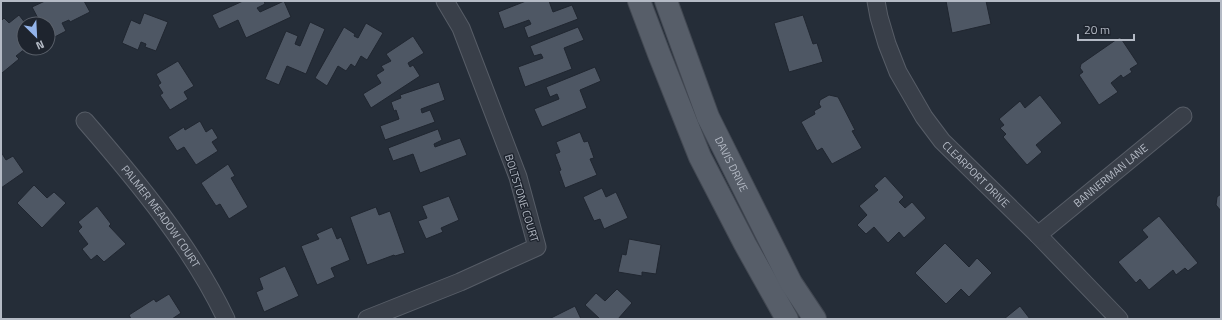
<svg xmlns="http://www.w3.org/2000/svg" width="1222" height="320" viewBox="0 0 1222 320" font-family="'Titillium Web',sans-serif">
	<rect width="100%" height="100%" fill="#252d38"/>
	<g fill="#4e5764" stroke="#202630">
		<path d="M45,1H84L90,12L70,22L69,20L62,23L66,31L49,40L48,24H41L32,7Z"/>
		<path d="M243,1H264L265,4L257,8L260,12L284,1L291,17L246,38L238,20L219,29L212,15Z"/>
		<path d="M526,1H549L553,12L572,5L578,19L528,38L524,27L531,24L529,20L504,29L498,12Z"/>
		<path d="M946,1H986L991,24L952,33Z"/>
		<path d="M144,13L168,22L156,51L145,47L146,44L141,42L138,50L122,43L131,20L140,24Z"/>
		<path d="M19,15L26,24H24V48H26L16,56L19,59L2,73L1,72V21L4,18L9,23Z"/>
		<path d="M803,15L813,44L817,43L823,62L789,72L774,23Z"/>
		<path d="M310,22L325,29L306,74L287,66L279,85L265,79L286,31L298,36L295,44L300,46Z"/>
		<path d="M366,23L383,33L367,60L361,56L355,67L351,64L346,71L338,66L327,86L315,78L344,27L355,34L354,36L358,38Z"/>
		<path d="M578,27L584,40L564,48L572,69L525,87L518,67L543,58L541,54L534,56L530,46Z"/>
		<path d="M413,36L424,53L408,63L410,67L413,65L420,76L371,108L363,94L381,83L376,75L384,70L381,66L391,61L386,54Z"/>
		<path d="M1120,37L1138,64L1130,69L1132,72L1123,78L1121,75L1111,83L1118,92L1099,105L1079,75L1083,72L1080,68L1081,64Z"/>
		<path d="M178,61L194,86L184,92L188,99L170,110L160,95L163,93L158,85L161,83L156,74Z"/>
		<path d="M595,67L601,81L580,90L587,108L542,127L534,109L559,99L557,94L550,97L546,87Z"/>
		<path d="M439,82L445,100L421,109L422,113L430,110L435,122L385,140L380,126L399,119L396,110L394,111L391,102L401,98L400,95Z"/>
		<path d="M829,95L838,97L855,130L852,131L862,148L832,164L822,148L817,151L801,122L815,114L814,111L821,107L819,104L820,100Z"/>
		<path d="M1040,95L1062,123L1036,145L1042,152L1027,165L1003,137L1006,134L1000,128L1004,125L999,119L1020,101L1025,108Z"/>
		<path d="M200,121L206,132L212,128L218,138L212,142L218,151L196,165L184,147L177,151L168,137L184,127L185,130Z"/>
		<path d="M438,129L442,140L434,144L435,147L460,138L467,155L420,173L413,154L393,161L388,148Z"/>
		<path d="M580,132L584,142L588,141L594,158L590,159L597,175L565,188L559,171L561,170L555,154L560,152L556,142Z"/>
		<path d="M1,152L6,160L13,156L24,172L1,188Z"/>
		<path d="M228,164L235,176L231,178L248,207L229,219L220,204L216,206L201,183Z"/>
		<path d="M885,176L904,197L899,202L905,208L912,202L926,218L904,238L899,232L888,243L874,227L866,234L857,225L867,215L859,206L878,190L874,186Z"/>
		<path d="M34,185L47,198L54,192L66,203L42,228L17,203Z"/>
		<path d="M602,188L606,197L616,192L628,218L604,229L600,219L594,221L583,197Z"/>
		<path d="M1221,194V211L1216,205L1217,197Z"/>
		<path d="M449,196L459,220L441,228L443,232L426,239L418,221L427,218L422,206Z"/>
		<path d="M97,206L111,224L109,226L126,244L104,262L97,255L91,260L82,249L88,244L78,231L82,227L78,222Z"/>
		<path d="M376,207L379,215L390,211L405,253L395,256L394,255L367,265L350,217Z"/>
		<path d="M1159,216L1198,263L1188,271L1185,268L1176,275L1173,270L1149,290L1140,279L1136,283L1118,262L1148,237L1142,230Z"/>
		<path d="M332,227L337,239L341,237L350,260L331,268L335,277L317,285L301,246L319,239L316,234Z"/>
		<path d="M629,239L661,245L656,274L642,272V276L618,272L622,254L626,255Z"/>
		<path d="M945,243L969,267L977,258L992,273L969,297L961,289L946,304L915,273Z"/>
		<path d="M285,266L299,296L264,312L256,292L263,289L259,278Z"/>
		<path d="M617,289L632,303L618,319H600L585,305L596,293L605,301Z"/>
		<path d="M169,294L181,313L172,319H131L129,315L154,299L156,302Z"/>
		<path d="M575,306L581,319H549Z"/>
		<path d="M1020,306L1030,319H1004Z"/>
	</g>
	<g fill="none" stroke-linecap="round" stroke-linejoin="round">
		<g stroke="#575d67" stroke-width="19">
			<g id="minor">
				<path id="s1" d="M876,1L879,17L887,44L898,72L924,117L942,141L1038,235L1119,319"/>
				<path id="s2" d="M85,121C137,181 192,247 226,319"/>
				<path id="s3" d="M1038,235L1183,116"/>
				<path d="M367,319L460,282L537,247L518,177L461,28L445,1"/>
			</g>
		</g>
		<g stroke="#424852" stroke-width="24">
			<g id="primary">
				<path d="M639,1L659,54L700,157L745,244L787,319"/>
				<path id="s4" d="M666,1L708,117L791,283L815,319"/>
			</g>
		</g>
		<use href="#minor" stroke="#393f49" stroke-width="17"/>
		<use href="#primary" stroke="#575e69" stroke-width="22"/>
	</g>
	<g text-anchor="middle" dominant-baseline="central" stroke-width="3" stroke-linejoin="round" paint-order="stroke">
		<g font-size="11" fill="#b4bac5" stroke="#1e242e">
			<text stroke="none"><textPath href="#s4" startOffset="176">DAVIS DRIVE</textPath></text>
			<text stroke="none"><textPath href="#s1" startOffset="204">CLEARPORT DRIVE</textPath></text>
			<text stroke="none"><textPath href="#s3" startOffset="94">BANNERMAN LANE</textPath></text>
			<text transform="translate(522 198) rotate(73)">BOLTSTONE COURT</text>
			<text stroke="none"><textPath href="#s2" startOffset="122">PALMER MEADOW COURT</textPath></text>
		</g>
	</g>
	<rect width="1222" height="320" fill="none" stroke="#b4bac5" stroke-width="4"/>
	<g transform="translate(36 36) rotate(156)"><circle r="19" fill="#1e242e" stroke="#5a606a"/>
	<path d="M0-3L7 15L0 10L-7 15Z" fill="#93b4ea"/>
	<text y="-6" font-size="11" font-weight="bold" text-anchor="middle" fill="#b4bac5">N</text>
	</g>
	<path d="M1078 34v6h56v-6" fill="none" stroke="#b4bac5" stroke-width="2"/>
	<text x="1084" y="34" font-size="12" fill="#b4bac5" stroke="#1e242e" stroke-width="3" paint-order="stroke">20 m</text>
</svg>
